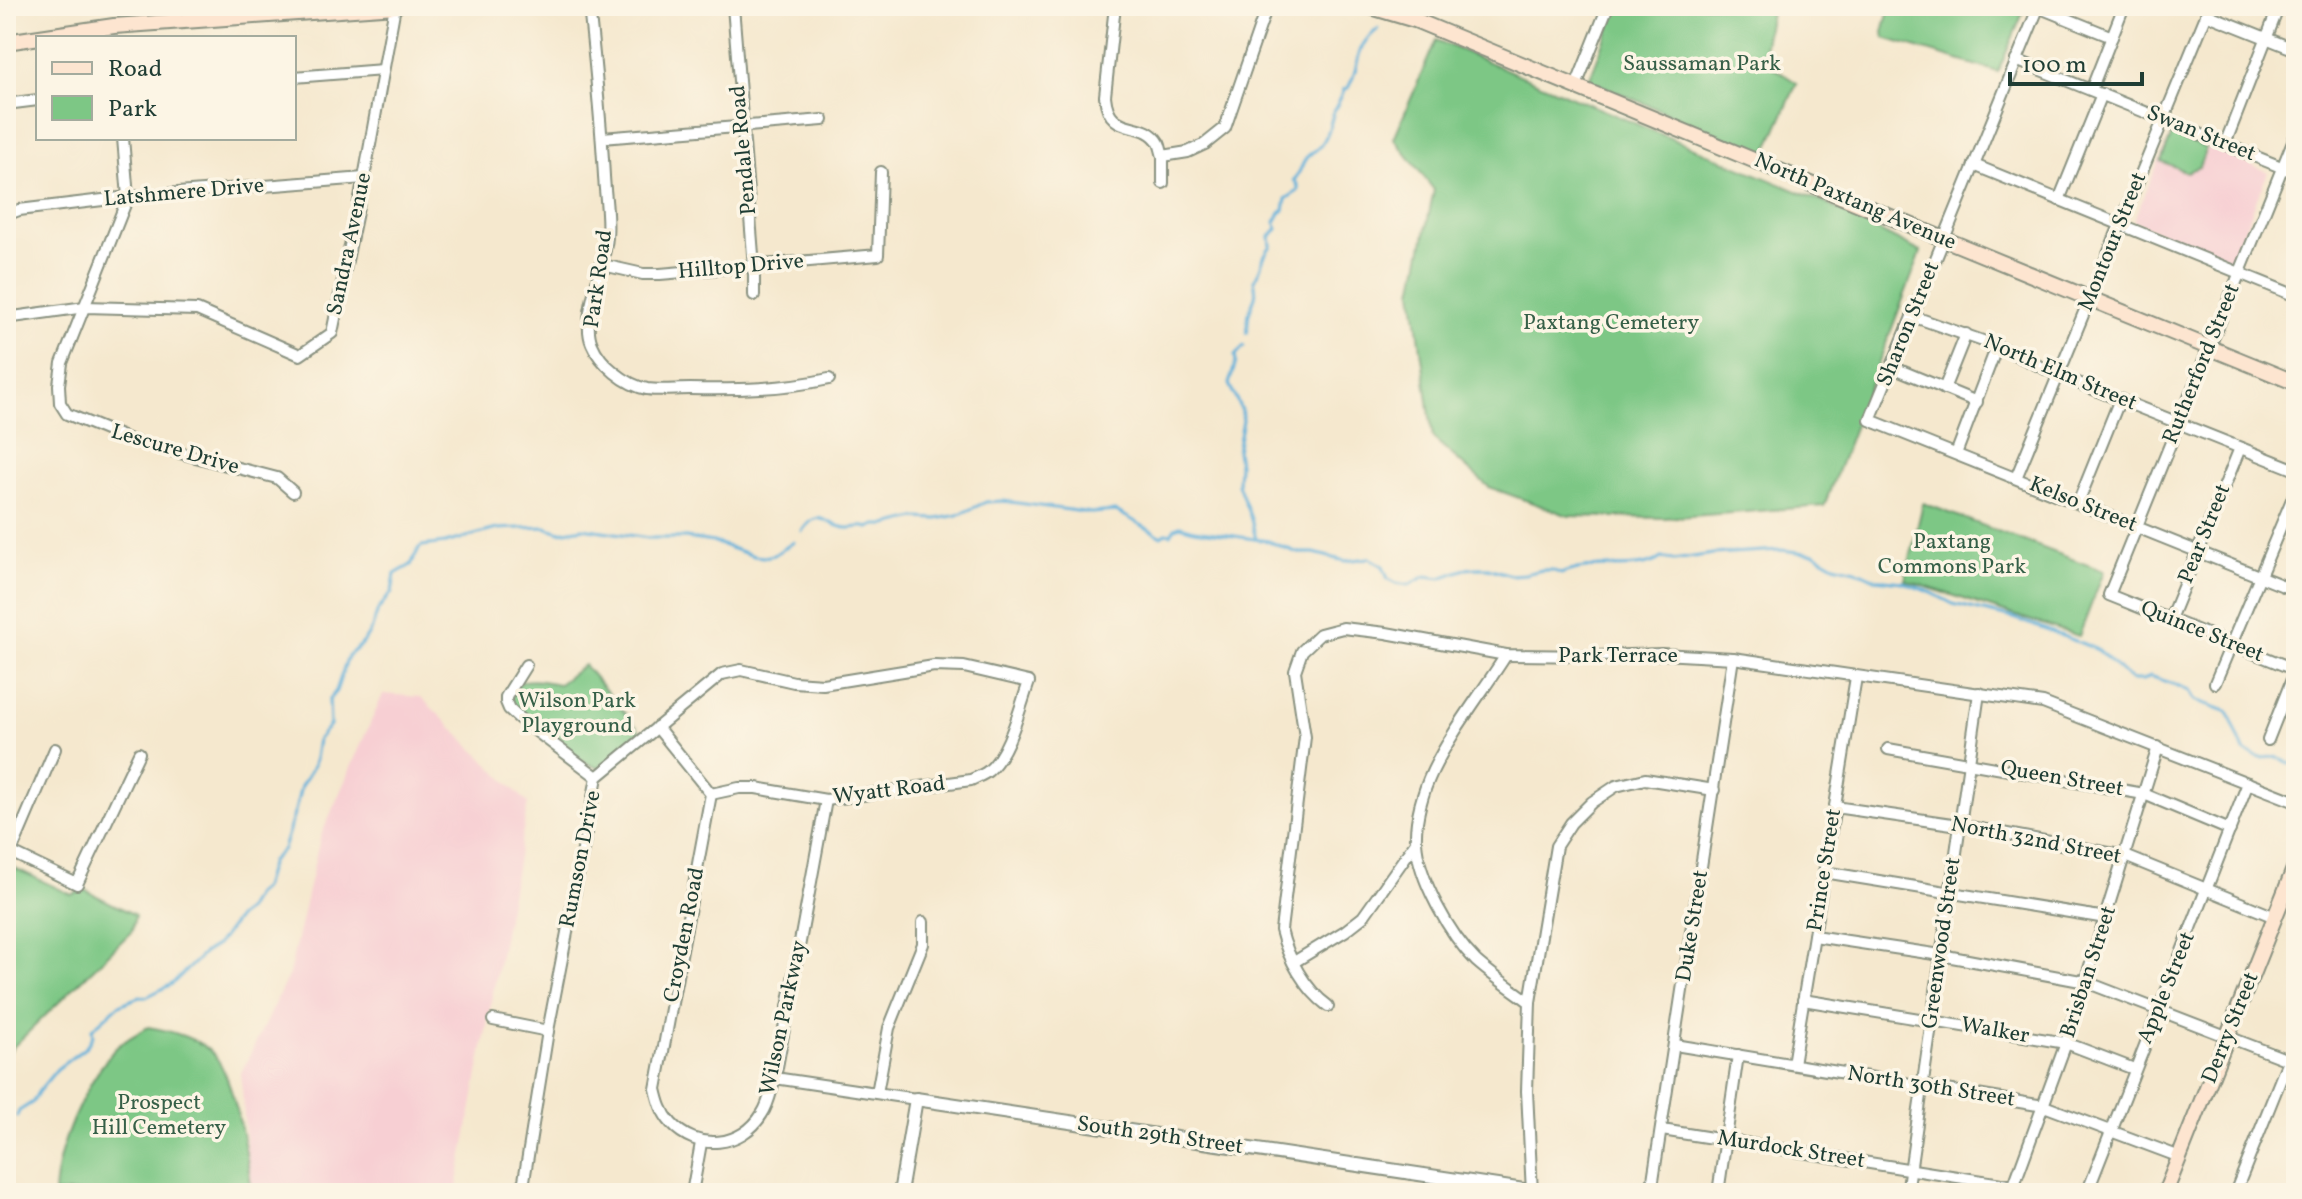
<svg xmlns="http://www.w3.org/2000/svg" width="2302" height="1199" viewBox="0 0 2302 1199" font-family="Vollkorn,serif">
	<rect width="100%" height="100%" fill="#fcf5e5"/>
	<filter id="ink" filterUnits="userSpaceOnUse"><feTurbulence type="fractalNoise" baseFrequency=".0125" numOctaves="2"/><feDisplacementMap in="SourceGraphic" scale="16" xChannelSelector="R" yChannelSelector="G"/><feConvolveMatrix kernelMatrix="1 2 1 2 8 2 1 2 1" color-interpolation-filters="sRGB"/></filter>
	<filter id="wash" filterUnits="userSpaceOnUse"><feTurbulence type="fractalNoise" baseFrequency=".006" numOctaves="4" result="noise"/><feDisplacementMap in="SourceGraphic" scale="32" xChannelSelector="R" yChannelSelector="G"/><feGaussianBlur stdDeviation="1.8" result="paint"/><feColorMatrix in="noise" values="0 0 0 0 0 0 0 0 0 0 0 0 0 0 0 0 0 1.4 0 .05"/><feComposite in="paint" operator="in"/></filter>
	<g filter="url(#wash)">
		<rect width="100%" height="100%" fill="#f5e8ce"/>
		<g fill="#f7cfd3">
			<path d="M2171,133L2268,172L2231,263L2133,221Z"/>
			<path d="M383,694L421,697L528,803L456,1193H252L247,1158L241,1073L289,974L320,838Z"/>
		</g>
		<g fill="#7dc785" stroke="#4e825c" stroke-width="2">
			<path d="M1618,6H1772L1762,60L1797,83L1765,155L1589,80Z"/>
			<path d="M1890,6H2026L1998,72L1884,38L1883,32Z"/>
			<path d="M1436,40L1823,202L1921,252L1824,506L1664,518L1569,516L1489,487L1433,438L1413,291L1434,190L1394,138Z"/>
			<path d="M2172,134L2206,148L2199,167L2186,172L2161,161Z"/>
			<path d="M1923,503L2104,571L2079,636L1905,580Z"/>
			<path d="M584,665L640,731L601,767H595L583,761L511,706C510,672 536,680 559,684Z"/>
			<path d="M6,864L72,895L83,889L135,915L132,931L11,1049L6,1060Z"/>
			<path d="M148,1027C168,1030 202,1039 215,1056C235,1081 248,1160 252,1193H54C57,1146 83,1088 113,1051C121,1041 137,1034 148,1027Z"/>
		</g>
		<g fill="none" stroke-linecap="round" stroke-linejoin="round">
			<g stroke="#60b1db" stroke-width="3">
				<path d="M1247,333C1249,326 1247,320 1249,313C1254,295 1258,300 1254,280C1263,270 1259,259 1271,246L1270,236L1278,229L1275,222L1280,213L1284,210L1286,199L1298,191V186L1294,180C1300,173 1301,166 1306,158C1310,153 1316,151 1320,146C1329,136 1330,123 1334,111C1337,103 1342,98 1344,89L1348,88C1363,62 1351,50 1378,29"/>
				<path d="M1244,346L1235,356L1236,362L1229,384L1241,410L1243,420L1237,451L1239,464L1238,484L1251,519L1256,539"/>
				<path d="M802,531C821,504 827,529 849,528C858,528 860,525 869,528L876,525H887L916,518L937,519L958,515L986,502L1003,501L1091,513L1116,511L1161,536L1166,533L1171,534L1175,528L1180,526L1194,530L1268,541L1298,553H1314L1345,561L1369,558L1383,566L1388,579L1396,583L1409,585L1426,576L1441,578L1465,569L1477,568H1488L1511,575L1525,574L1542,570H1552L1561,574C1590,560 1641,574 1661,558L1674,560L1713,554L1781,550L1815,554L1834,565L1856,570L1875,579L1903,582L1932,593L1953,604L2014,618L2081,643L2098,650L2127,677L2133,680H2144L2150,676L2190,690L2195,700L2226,711L2229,714L2244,751L2260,758L2276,757L2296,766"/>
				<path d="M17,1116L19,1111L33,1102L38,1092L57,1069L86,1047L93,1035L92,1029L119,1005L139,997H146L172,984L204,953L217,945L238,917L246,911L255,895L263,888L271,861L283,849L295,811L301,786L314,765L318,739L330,725L329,700L336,691L348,656L363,643L372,628L378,610L392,592L395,574L411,565L419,548L422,546L445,543L497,529L545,527L560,532L583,528L648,538H686L713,542L754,556L764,557L774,555L794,542"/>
			</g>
		</g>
	</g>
	<g filter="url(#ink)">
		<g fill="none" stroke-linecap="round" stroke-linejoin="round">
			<g stroke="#8a9281" stroke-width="14">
				<g id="minor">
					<path d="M589,6C595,63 601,119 604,176C605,196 609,217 607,237C605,267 580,317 592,344C600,364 626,385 647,389C661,391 676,389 690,389C737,390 783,389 829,379"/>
					<path d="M733,6L754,267V295"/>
					<path d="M1115,6L1105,96C1109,139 1144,117 1159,143C1161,147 1161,151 1163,156L1188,152L1205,144L1225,128L1267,6"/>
					<path d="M2039,6L1870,420L2296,591"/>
					<path d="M2038,7L2112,37"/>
					<path d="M2206,14L2296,50"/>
					<path d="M2016,60L2296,173"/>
					<path d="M294,77L383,70"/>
					<path d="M1576,86L1608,6"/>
					<path d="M2091,90L2124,6"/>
					<path d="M6,104L38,100"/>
					<path d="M2296,134L2109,595L2296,670"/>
					<path d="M123,138L128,197L62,363L59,385L60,403L67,414L130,440L277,478L293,492"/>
					<path d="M602,138L823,120"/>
					<path d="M2225,144L2279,6"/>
					<path d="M1163,156V183"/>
					<path d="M1974,165L2296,296"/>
					<path d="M2059,200L2102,94"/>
					<path d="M6,215L19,210L128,197L364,178"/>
					<path d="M603,265L643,274H660L878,255L881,172"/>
					<path d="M1912,316L1997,346L2058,375L2296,470"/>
					<path d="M6,318L85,307L197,310L300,355L332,333L364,178L395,6"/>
					<path d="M1892,367L1977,402"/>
					<path d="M1944,389L1966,334"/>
					<path d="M1956,454L1997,346"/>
					<path d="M2016,478L2210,6"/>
					<path d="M2078,503L2120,399"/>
					<path d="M2170,619L2240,448"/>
					<path d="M1506,655C1482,693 1453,729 1433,770C1423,791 1415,818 1416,841C1418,879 1450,935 1476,961C1493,976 1512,989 1530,1002L1527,1091L1532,1193"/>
					<path d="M526,665L506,697V702L509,709L520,719L597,777"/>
					<path d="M2215,683L2296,490"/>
					<path d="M657,727L711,794L656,1089C659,1102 662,1113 671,1123C697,1152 742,1147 762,1114C769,1104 771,1090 775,1078L826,800"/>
					<path d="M2268,740L2296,669"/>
					<path d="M1888,749L2144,794L2230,830"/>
					<path d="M1835,807L1959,825L2125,856L2275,917"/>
					<path d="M6,850L77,884L139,753"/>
					<path d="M11,852L55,749"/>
					<path d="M1824,872L2106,918"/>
					<path d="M1814,936L1941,955L2086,982L2288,1060"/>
					<path d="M1294,962L1345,931L1363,917L1416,842"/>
					<path d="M1803,1000L2066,1043L2134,1069"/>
					<path d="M1530,1002L1556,846L1571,823L1592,802L1616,786L1645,779L1714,790"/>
					<path d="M1328,1006C1305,989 1288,959 1281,930L1305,737L1295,671L1302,651L1320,634L1343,628L1386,633L1506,655L1596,656L1662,654L1733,658L2043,703L2296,802"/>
					<path d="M493,1020L548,1031"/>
					<path d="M1675,1045L2044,1106L2180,1157"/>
					<path d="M1793,1064L1856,677"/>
					<path d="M775,1078L916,1099"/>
					<path d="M877,1093L889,1028L923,944V922"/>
					<path d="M1662,1130L2014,1186"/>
					<path d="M522,1193L548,1031L597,777L722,674L741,670L794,682L823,684L934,666L964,667L1029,682C1020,707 1009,754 988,771C984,775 976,777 971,780L826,800L756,788H739L711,794"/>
					<path d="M692,1193L701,1143"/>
					<path d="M1651,1193L1733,658"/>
					<path d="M1718,1193L1738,1055"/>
					<path d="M1907,1193L1979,693"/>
					<path d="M2011,1193L2066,1043L2158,747"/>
					<path d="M2087,1193L2248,783"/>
					<path d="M2235,1193L2296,1041"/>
				</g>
			</g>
			<g stroke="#8a9281" stroke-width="16">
				<path id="tertiary" d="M900,1193L916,1099L1545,1193"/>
			</g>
			<g stroke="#8a9281" stroke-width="18">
				<g id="secondary">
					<path d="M1368,6L1415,20L1944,239L2296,383"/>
					<path d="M6,42L114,26L396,6"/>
					<path d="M2165,1193L2296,864"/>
				</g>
			</g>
			<use href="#minor" stroke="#fff" stroke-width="10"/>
			<use href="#tertiary" stroke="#fff" stroke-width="12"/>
			<use href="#secondary" stroke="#fde5d0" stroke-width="14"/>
		</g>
	</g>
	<g text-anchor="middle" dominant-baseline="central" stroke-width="7" stroke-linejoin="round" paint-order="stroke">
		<g font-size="22" fill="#366048" stroke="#fcf5e5">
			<text x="1702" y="64">Saussaman Park</text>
			<text x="1611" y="323">Paxtang Cemetery</text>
			<text x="1952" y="542">Paxtang<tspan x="1952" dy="25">Commons Park</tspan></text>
			<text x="577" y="701">Wilson Park<tspan x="577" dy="25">Playground</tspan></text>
			<text x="159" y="1103">Prospect<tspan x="159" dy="25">Hill Cemetery</tspan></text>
		</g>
		<g font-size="22" fill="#1f3d34" stroke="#fcf5e5">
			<text transform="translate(2201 134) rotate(22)">Swan Street</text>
			<text transform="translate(744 150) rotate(-95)">Pendale Road</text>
			<text transform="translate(184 193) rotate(-5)">Latshmere Drive</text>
			<text transform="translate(1855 202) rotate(23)">North Paxtang Avenue</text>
			<text transform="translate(2113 242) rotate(-68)">Montour Street</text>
			<text transform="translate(350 244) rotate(-78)">Sandra Avenue</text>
			<text transform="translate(741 267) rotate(-5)">Hilltop Drive</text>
			<text transform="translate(599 279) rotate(-82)">Park Road</text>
			<text transform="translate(1909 324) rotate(-68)">Sharon Street</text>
			<text transform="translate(2202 364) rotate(-68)">Rutherford Street</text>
			<text transform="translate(2060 373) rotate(23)">North Elm Street</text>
			<text transform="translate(175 450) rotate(16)">Lescure Drive</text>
			<text transform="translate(2083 505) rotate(22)">Kelso Street</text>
			<text transform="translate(2205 534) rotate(-68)">Pear Street</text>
			<text transform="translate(2202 632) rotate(22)">Quince Street</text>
			<text x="1618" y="656">Park Terrace</text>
			<text transform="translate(2062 779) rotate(10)">Queen Street</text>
			<text transform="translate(889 791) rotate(-7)">Wyatt Road</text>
			<text transform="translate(2036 841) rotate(11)">North 32nd Street</text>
			<text transform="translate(581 859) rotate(-79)">Rumson Drive</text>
			<text transform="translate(1825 870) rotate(-81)">Prince Street</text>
			<text transform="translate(1693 926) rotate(-81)">Duke Street</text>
			<text transform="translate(685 935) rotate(-79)">Croyden Road</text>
			<text transform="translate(1942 943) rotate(-82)">Greenwood Street</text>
			<text transform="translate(2089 972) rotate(-72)">Brisban Street</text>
			<text transform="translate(2167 988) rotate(-68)">Apple Street</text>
			<text transform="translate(784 1018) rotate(-78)">Wilson Parkway</text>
			<text transform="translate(2231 1028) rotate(-68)">Derry Street</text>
			<text transform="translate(1995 1031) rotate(10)">Walker</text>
			<text transform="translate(1931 1087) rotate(9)">North 30th Street</text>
			<text transform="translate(1160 1136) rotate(8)">South 29th Street</text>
			<text transform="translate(1791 1150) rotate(9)">Murdock Street</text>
		</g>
	</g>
	<rect width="2302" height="1199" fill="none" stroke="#fcf5e5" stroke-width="32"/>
	<rect x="36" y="36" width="260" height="104" fill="#fcf5e5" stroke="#a4ab9e" stroke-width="2"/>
	<rect x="52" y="62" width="40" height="12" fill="#fde5d0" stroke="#a4ab9e" stroke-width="2"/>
	<text x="108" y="76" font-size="24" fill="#1f3d34">Road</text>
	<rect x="52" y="96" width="40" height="24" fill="#7dc785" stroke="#a4ab9e" stroke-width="2"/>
	<text x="108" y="116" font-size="24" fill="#1f3d34">Park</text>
	<path d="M2010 72v12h132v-12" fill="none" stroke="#1f3d34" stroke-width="4"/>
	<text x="2022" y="72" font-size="24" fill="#1f3d34" stroke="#fcf5e5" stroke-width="6" paint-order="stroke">100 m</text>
</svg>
